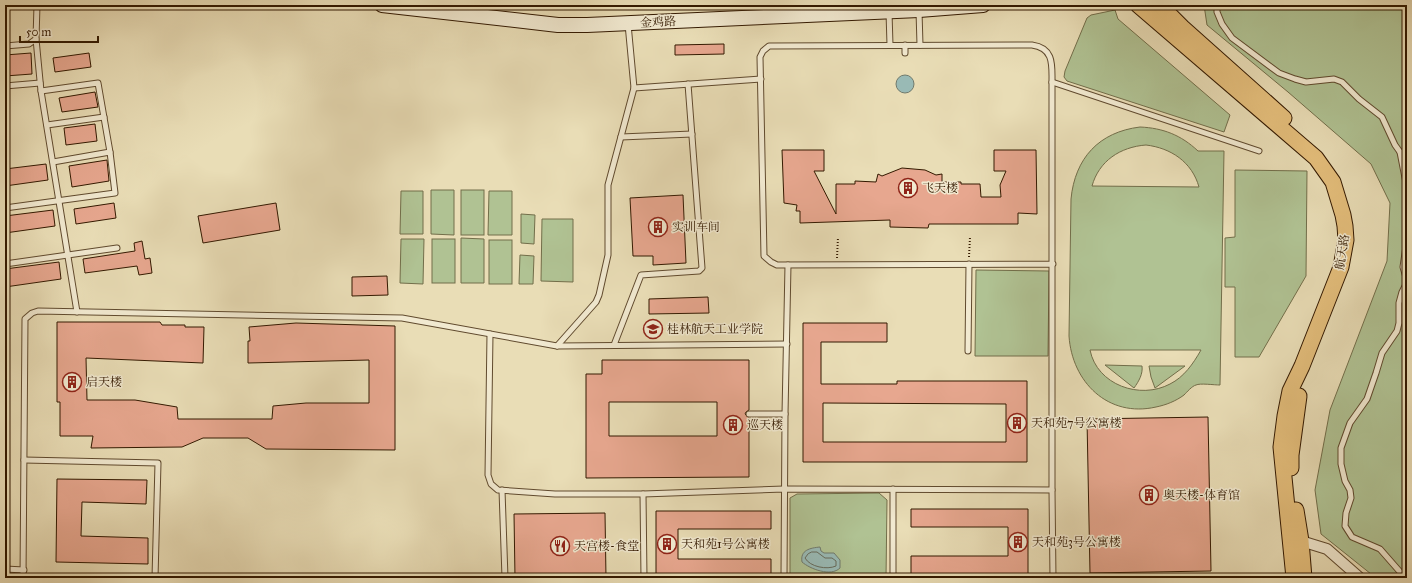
<svg xmlns="http://www.w3.org/2000/svg" width="1412" height="583" viewBox="0 0 1412 583" font-family="'IM FELL Great Primer','Noto Serif SC',serif">
	<rect width="100%" height="100%" fill="#e9ddb6"/>
	<filter id="stains"><feTurbulence type="fractalNoise" baseFrequency=".005" numOctaves="4"/><feColorMatrix values="0 0 0 0 .2 0 0 0 0 .09 0 0 0 0 .02 0 0 0 .5 -.17"/></filter>
	<radialGradient id="worn" r=".72"><stop offset=".6" stop-color="#630" stop-opacity="0"/><stop offset="1" stop-color="#630" stop-opacity=".3"/></radialGradient>
	<g fill="#b0c293" stroke="#726e4a" fill-rule="evenodd">
		<path d="M1204,5H1407V578H1376L1321,534L1315,490L1330,410L1387,261L1390,203L1371,164L1288,92L1207,25Z"/>
		<path d="M1115,10L1118,19L1230,115L1224,132L1067,81L1064,77L1065,71L1087,18L1091,15Z"/>
		<path d="M1140,127C1163,128 1181,135 1198,151H1224L1220,385C1214,385 1200,383 1196,385C1192,386 1187,392 1184,395C1176,401 1166,405 1156,407C1108,418 1072,382 1069,336L1071,199C1075,158 1099,132 1140,127ZM1146,145C1171,148 1192,162 1199,187L1092,186C1099,161 1120,147 1146,145ZM1090,350H1201C1193,364 1184,377 1170,384C1140,400 1097,385 1090,350Z"/>
		<path d="M1235,170L1307,171L1306,276L1259,357H1235V287H1225V238L1235,237Z"/>
		<path d="M431,190H454V235L431,234Z"/>
		<rect x="461" y="190" width="23" height="45"/>
		<path d="M401,191H423V234H400Z"/>
		<path d="M489,191H512V235H488Z"/>
		<path d="M521,214L535,215L534,244L521,243Z"/>
		<path d="M542,219H573V282L541,281Z"/>
		<path d="M461,238L484,239V283H461Z"/>
		<path d="M401,239H424L423,284L400,283Z"/>
		<rect x="432" y="239" width="23" height="44"/>
		<rect x="489" y="240" width="23" height="44"/>
		<path d="M520,255L534,256L533,284H519Z"/>
		<path d="M976,270L1049,271L1048,356H975Z"/>
		<path d="M1105,365L1142,366C1143,374 1139,381 1134,388Z"/>
		<path d="M1149,366H1185L1155,388L1151,377Z"/>
		<path d="M879,493L887,500L886,578H790V498L797,494Z"/>
	</g>
	<g fill="#99bab5" stroke="#707a6d">
		<circle cx="905" cy="84" r="9"/>
		<path d="M820,547L821,551L824,553H834L840,560V568C831,577 810,569 802,562C800,550 810,548 820,547Z"/>
	</g>
	<g fill="none" stroke-linecap="round" stroke-linejoin="round">
		<path stroke="#666a5a" stroke-width="1" d="M812,552H817L825,558H832L836,561V566C827,570 810,567 805,558L808,554Z"/>
	</g>
	<g fill="#e7a78f" stroke="#331900" fill-rule="evenodd">
		<path d="M724,44V54L675,55V45Z"/>
		<path d="M31,53L32,74L5,76V55Z"/>
		<path d="M89,53L91,67L55,72L53,58Z"/>
		<path d="M95,92L98,107L62,112L59,98Z"/>
		<path d="M95,124L97,141L66,145L64,128Z"/>
		<path d="M782,150H824V171H814L836,214V184H855V181L876,182L878,174L882,176L902,168L925,170L936,175L942,174V182H961V184H980L981,197H1001L1000,185L1006,171H994V150H1036L1037,214L1018,213V224H929L928,228L890,227V220L800,223V211H796L797,205L784,203Z"/>
		<path d="M107,160L109,181L72,187L69,166Z"/>
		<path d="M46,164L48,180L5,186V169Z"/>
		<path d="M683,195L686,263L653,265V256H633L630,198Z"/>
		<path d="M114,203L116,218L76,224L74,209Z"/>
		<path d="M276,203L280,230L203,243L198,216Z"/>
		<path d="M53,210L55,226L5,233V216Z"/>
		<path d="M142,241L145,259L150,258L152,273L139,275L137,266L85,273L83,259L135,251L134,243Z"/>
		<path d="M59,262L61,279L5,287V269Z"/>
		<path d="M387,276L388,295L352,296V277Z"/>
		<path d="M708,297L709,313L649,314V299Z"/>
		<path d="M57,322H160L162,325H185V327H204L203,363L86,358L87,400H135L177,407L178,419H272L273,406L306,403H369V360L248,363V341H250L249,327L296,323L395,326V450L266,449L248,438H203L182,447L91,448L93,436H60V402H57Z"/>
		<path d="M803,323H887V342H821V384H897V381H1027V462H803ZM823,403L1006,404V442H823Z"/>
		<path d="M602,360H749V410L746,412L745,414L749,418V477L586,478V374H602ZM609,402H717V436H609Z"/>
		<path d="M1208,417L1211,571L1090,573L1087,419Z"/>
		<path d="M57,479L147,480L146,504L82,502L81,536L148,538V564L56,562Z"/>
		<path d="M911,509H1028V576H911V556H1008V527H911Z"/>
		<path d="M656,511H771V529H678V559H771V578H656Z"/>
		<path d="M605,513L606,578H515L514,514Z"/>
	</g>
	<g fill="none" stroke-linecap="round" stroke-linejoin="round">
		<g stroke="#604a2e" stroke-width="7">
			<g id="lane">
				<path d="M1217,5V12L1222,24L1232,38L1279,73L1295,79L1306,82L1334,79L1342,82L1359,99L1382,117L1395,145L1400,152L1407,155"/>
				<path d="M919,11L920,45"/>
				<path d="M889,12L890,45"/>
				<path d="M36,39L41,91L77,312"/>
				<path d="M905,45V53"/>
				<path d="M5,46L29,44L36,39L37,5"/>
				<path d="M1052,82L1259,151"/>
				<path d="M5,86L40,83"/>
				<path d="M634,88L761,79"/>
				<path d="M41,91L98,83L110,152L53,162"/>
				<path d="M47,125L104,117"/>
				<path d="M621,137L692,134"/>
				<path d="M1400,152L1407,188"/>
				<path d="M5,208L115,193L110,152"/>
				<path d="M1407,239L1403,267L1407,281"/>
				<path d="M5,264L117,248"/>
				<path d="M1407,282L1402,292L1399,303V323L1397,331L1382,353L1376,373L1367,399L1350,423L1341,448V464L1345,481L1350,490L1351,498L1346,513L1345,526L1352,537L1380,549L1401,573L1407,578"/>
				<path d="M490,334L488,475L491,484L498,490L555,494H643L784,489L1052,490V82C1052,65 1054,48 1032,45L769,46L763,51L760,57L764,256L771,262L777,265L1053,264"/>
				<path d="M614,345L641,275L699,271L702,268L688,84"/>
				<path d="M557,346L596,302L599,295L608,255V185L634,88L628,24"/>
				<path d="M968,351L969,264"/>
				<path d="M749,414H785"/>
				<path d="M24,460L158,463L155,578"/>
				<path d="M893,489V578"/>
				<path d="M502,490L505,578"/>
				<path d="M1052,490L1053,578"/>
				<path d="M643,494L644,578"/>
				<path d="M5,569L24,570"/>
				<path d="M23,578L25,319L32,313L38,311L402,318L557,346L787,344"/>
				<path d="M784,578L785,414L788,265"/>
			</g>
		</g>
		<g stroke="#604a2e" stroke-width="12">
			<path id="street" d="M1301,541L1327,549L1360,578"/>
		</g>
		<g stroke="#331900" stroke-width="16">
			<path id="secondary" d="M382,5L558,25H587L919,10L983,5"/>
		</g>
		<g stroke="#331900" stroke-width="17">
			<g id="primary">
				<path d="M1138,5L1316,158L1333,182L1343,215L1345,226L1346,240L1341,267L1302,366L1290,391L1285,416L1281,447L1294,578"/>
				<path d="M1160,5L1182,27L1284,118"/>
				<path d="M1291,468V455L1299,396"/>
				<path d="M1296,510L1301,541L1304,578"/>
			</g>
		</g>
		<g stroke="#331900" stroke-width="2" stroke-dasharray="1 2" stroke-linecap="butt">
			<path d="M969,257L970,237"/>
			<path d="M837,258L838,237"/>
		</g>
		<use href="#lane" stroke="#f1e9d0" stroke-width="5"/>
		<use href="#street" stroke="#f1e9d0" stroke-width="10"/>
		<use href="#secondary" stroke="#f1e9d0" stroke-width="14"/>
		<use href="#primary" stroke="#e4be7b" stroke-width="15"/>
	</g>
	<defs>
		<g id="building-ring" transform="scale(1)"><circle r="9.5" fill="#f1e9d0" stroke="#8f2418" stroke-width="1.5"/><path d="M-4-6H4V6H1V3H-1V6H-4ZM-2.5-4.3h1.7v1.8h-1.7ZM.8-4.3h1.7v1.8H.8ZM-2.5-1h1.7V.8h-1.7ZM.8-1h1.7V.8H.8Z" fill="#8f2418"/></g>
		<g id="university-ring" transform="scale(1)"><circle r="9.5" fill="#f1e9d0" stroke="#8f2418" stroke-width="1.5"/><path d="M0-5L7-2L0 1L-7-2ZM-4 1L0 2.5L4 1V4Q0 6-4 4Z" fill="#8f2418"/></g>
		<g id="restaurant-ring" transform="scale(1)"><circle r="9.5" fill="#f1e9d0" stroke="#8f2418" stroke-width="1.5"/><path d="M-5-6h1v4h1v-4h1v4h1v-4h1v5L-1.5 .5V6h-2V.5L-5-1ZM5-6V6H3V1.5H1.5Q1.5-4 5-6Z" fill="#8f2418"/></g>
	</defs>
	<g fill-rule="evenodd">
		<use href="#building-ring" x="908" y="188"/>
		<use href="#building-ring" x="658" y="227"/>
		<use href="#university-ring" x="653" y="329"/>
		<use href="#building-ring" x="72" y="382"/>
		<use href="#building-ring" x="1017" y="423"/>
		<use href="#building-ring" x="733" y="425"/>
		<use href="#building-ring" x="1149" y="495"/>
		<use href="#building-ring" x="1018" y="542"/>
		<use href="#building-ring" x="667" y="544"/>
		<use href="#restaurant-ring" x="560" y="546"/>
	</g>
	<g text-anchor="middle" dominant-baseline="central" stroke-width="3" stroke-linejoin="round" paint-order="stroke">
		<g font-size="12" fill="#331900" stroke="#f1e9d0">
			<text transform="translate(658 22) rotate(-3)">金鸡路</text>
			<text transform="translate(1342 252) rotate(-81)">航天路</text>
		</g>
		<g font-size="12" fill="#331900" stroke="#f1e9d0" text-anchor="start">
			<text x="922" y="188">飞天楼</text>
			<text x="672" y="227">实训车间</text>
			<text x="667" y="329">桂林航天工业学院</text>
			<text x="86" y="382">启天楼</text>
			<text x="1031" y="423">天和苑7号公寓楼</text>
			<text x="747" y="425">巡天楼</text>
			<text x="1163" y="495">奥天楼-体育馆</text>
			<text x="1032" y="542">天和苑3号公寓楼</text>
			<text x="681" y="544">天和苑1号公寓楼</text>
			<text x="574" y="546">天宫楼-食堂</text>
		</g>
	</g>
	<rect width="1412" height="583" fill="none" stroke="#e9ddb6" stroke-width="20"/>
	<rect x="6" y="6" width="1400" height="571" fill="none" stroke="#331900" stroke-width="2"/>
	<rect x="10" y="10" width="1392" height="563" fill="none" stroke="#331900"/>
	<path d="M20 36v6h78v-6" fill="none" stroke="#331900" stroke-width="2"/>
	<text x="26" y="36" font-size="12" fill="#331900" stroke="#f1e9d0" stroke-width="3" paint-order="stroke">50 m</text>
	<rect width="100%" height="100%" filter="url(#stains)"/>
	<rect width="100%" height="100%" fill="url(#worn)"/>
</svg>
